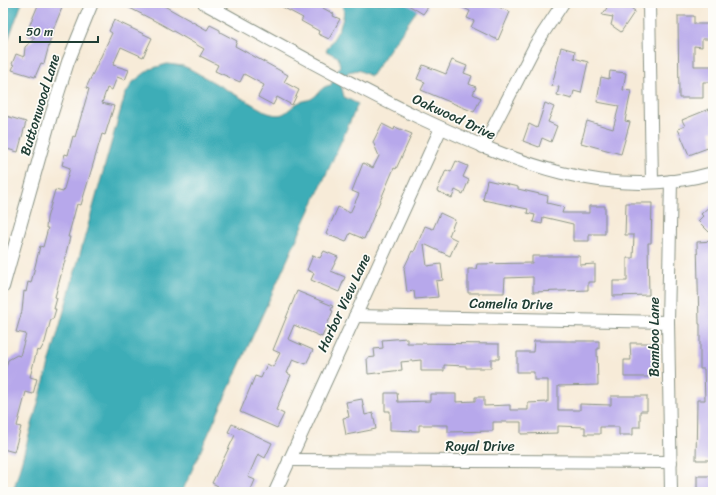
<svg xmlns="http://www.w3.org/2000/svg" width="716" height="495" viewBox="0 0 716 495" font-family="Sriracha,sans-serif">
	<rect width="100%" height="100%" fill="#fdfcf7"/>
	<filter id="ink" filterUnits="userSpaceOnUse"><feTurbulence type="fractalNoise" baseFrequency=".025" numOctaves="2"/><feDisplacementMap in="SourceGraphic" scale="8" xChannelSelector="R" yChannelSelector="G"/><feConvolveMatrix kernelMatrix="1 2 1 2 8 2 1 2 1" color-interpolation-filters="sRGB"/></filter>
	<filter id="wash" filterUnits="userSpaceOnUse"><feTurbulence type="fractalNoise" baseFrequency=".012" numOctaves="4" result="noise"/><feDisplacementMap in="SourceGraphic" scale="16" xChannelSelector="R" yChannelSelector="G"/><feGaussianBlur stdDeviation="0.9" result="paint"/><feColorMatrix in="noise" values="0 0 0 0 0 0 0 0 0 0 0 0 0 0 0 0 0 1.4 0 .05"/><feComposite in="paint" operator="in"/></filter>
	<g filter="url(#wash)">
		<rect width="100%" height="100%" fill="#f7ebd8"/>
		<g fill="#3cadb7" stroke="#2e7576">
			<path d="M3,3H22L3,53Z"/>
			<path d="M341,3H422L371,76L358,70L348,72L341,85L344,97L358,104L182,492H13L116,126L125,95L133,82L150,69L167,64L183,66L190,69L268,113C284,118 285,112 296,104C300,101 306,101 311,99C320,94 319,87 331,85L340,66L338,57L326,51C333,38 350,18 341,3Z"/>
		</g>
		<g id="blocks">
			<g fill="#b7a8eb">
				<path d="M39,3H64L53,30L44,64L41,63L35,77L12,70L14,65L12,64L16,54L24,57L25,47L35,38L27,35L30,29H28Z"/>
				<path d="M120,3H159L207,30L210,25L220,30V32L237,41L235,46L288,75L284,82L299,90L292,105L277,97L273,105L258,97L264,85L244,74L240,82L215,71L218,65L200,56L204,49L161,24Z"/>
				<path d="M275,3H323L321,7L334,14L333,16L340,19L329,39L318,34L319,31L301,21L303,18Z"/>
				<path d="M405,3H422L428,7L423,14Z"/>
				<path d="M453,3H490L510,12L498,40L471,27L474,21L467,18L470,11Z"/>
				<path d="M600,3H624L635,11L621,32L611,25L613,17L602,15L607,8Z"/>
				<path d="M678,16H694V24H710V39H702V47L694,46V66H712L711,82H703V98H679Z"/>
				<path d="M114,20L152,38L143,57L121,47L113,65L129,70L125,80L117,77L112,90L107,88L102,103L114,106L105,135L102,134L81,205L77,204L68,237H70L66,253H67L55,297L57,298L54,309H56L53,319H51L45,342L40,351L37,350L30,377L37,379L33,394L26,392L17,426L21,427L14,452L3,449V377L8,360L17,355L20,356L26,334L16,332L22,311L24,291L26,292L28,282L31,283L40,246L43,247L48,228H46L47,218L55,190L63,192L70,168L62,165L65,154L68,155L73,136L75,137L89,89L86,88L112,33L109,31Z"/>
				<path d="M561,47L575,51L574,58L588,62L581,93L574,91L572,99L557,95L559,87L552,86Z"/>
				<path d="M452,60L467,66L464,73L472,76L469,84L476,87L473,94L481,98L474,112L421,90L425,82L417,79L423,65L446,74Z"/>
				<path d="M610,71L626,73L623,90L631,91L625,121L630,122L621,154L581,143L587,121L613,129L619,106L597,102L601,77L609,79Z"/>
				<path d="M545,103L554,107L548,122L557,126L551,142L542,138L539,147L523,141L529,124L537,128Z"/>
				<path d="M709,109L713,119V130L710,131L713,146L689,155L678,129L685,126L682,120Z"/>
				<path d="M3,115L26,122L18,152L3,148Z"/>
				<path d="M382,124L394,130L395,127L412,134L396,169L394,168L364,239L350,233L346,242L326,234L338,207L350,213L359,194L352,191L363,163L373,168L379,156L373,142Z"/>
				<path d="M456,161L468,166L463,177L469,180L463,194L455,190L452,198L437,191L446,170L451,172Z"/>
				<path d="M487,180L518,187V189L548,196L547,203L564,207L562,213H589V206H605V234H589V241H573V224L543,217L542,224L533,222L535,215L527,213L528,209L483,200Z"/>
				<path d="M626,203H652L651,243H648L649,295L613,296V281H627V258H633L634,235H625Z"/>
				<path d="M713,203V229L709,232L698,221L703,216L701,214Z"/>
				<path d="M440,213L455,220L449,236L457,240L450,256L424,244L427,266L441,264L443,280L436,281L438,297L415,299L414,291L407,292L404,268L412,251L414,252L425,226L433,229Z"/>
				<path d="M713,241V460H696L697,400H705L704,369H700V324H699L697,242Z"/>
				<path d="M324,251L338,257L331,271L345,277L339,292L311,280L314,273L307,270L313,255L320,258Z"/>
				<path d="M532,256H580V265L595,264V282H588V290L533,292V277L505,278L504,293H468V269H476L477,264L532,263Z"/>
				<path d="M297,291L333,306L331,310L333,311L322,337L294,325L288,339L313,350L306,364L293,359L287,373L291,375L276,410L284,414L277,428L240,412L255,376L261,378L267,364L273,367L280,353L273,350Z"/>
				<path d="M407,338V343L499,344V359H491V368H466V366L444,365V371H421V360L401,362L402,370L368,374L367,358L375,357L374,349L383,348L382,340Z"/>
				<path d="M534,341H599V349H597L598,385L558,386V410H580V404L611,405V396H647V411H640V427H633V435H619V427H600V434H585V427L558,426V433L521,434V422H493V431L448,432V425H419V431L390,430V411H385V393H397L398,402L430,401V394H456V402L475,401V397H484V406L510,405V410H528V403L548,402V380H534V372H517V352H533Z"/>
				<path d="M630,343H652V377H624V360H631Z"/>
				<path d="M362,399L365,415L373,413L376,429L346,435L343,418L349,417L346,402Z"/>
				<path d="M232,424L272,443L265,458L258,454L248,477L255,480L250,492H216L218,486L212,483L235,435L228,432Z"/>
				<rect x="697" y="476" width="16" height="16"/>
			</g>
		</g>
	</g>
	<g filter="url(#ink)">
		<use href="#blocks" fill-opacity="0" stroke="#8b9486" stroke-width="1"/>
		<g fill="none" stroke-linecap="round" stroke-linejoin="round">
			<g stroke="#8b9486" stroke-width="14">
				<g id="minor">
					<path d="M204,3C275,42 345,82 418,117C512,161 607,203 713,173"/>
					<path d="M649,3L652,182"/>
					<path d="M483,147L536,44L563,3"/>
					<path d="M671,181L668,322L671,492"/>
					<path d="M3,287L51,116L68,62L92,3"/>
					<path d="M355,316L668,322"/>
					<path d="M289,460L671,462"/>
					<path d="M275,492L441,128"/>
				</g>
			</g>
			<use href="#minor" stroke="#fff" stroke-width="12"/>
		</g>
	</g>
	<g text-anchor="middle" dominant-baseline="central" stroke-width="3.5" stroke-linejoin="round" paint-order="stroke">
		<g font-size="14" fill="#1f3d34" stroke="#fdfcf7">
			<text transform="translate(40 105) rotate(-73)">Buttonwood Lane</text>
			<text transform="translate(454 117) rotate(25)">Oakwood Drive</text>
			<text transform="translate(344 303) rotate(-65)">Harbor View Lane</text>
			<text transform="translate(511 304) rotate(1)">Camelia Drive</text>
			<text transform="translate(654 337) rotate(-90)">Bamboo Lane</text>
			<text x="480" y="446">Royal Drive</text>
		</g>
	</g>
	<rect width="716" height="495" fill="none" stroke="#fdfcf7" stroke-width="16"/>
	<path d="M20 36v6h78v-6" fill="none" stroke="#1f3d34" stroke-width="2"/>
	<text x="26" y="36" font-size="12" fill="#1f3d34" stroke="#fdfcf7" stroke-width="3" paint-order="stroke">50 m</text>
</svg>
